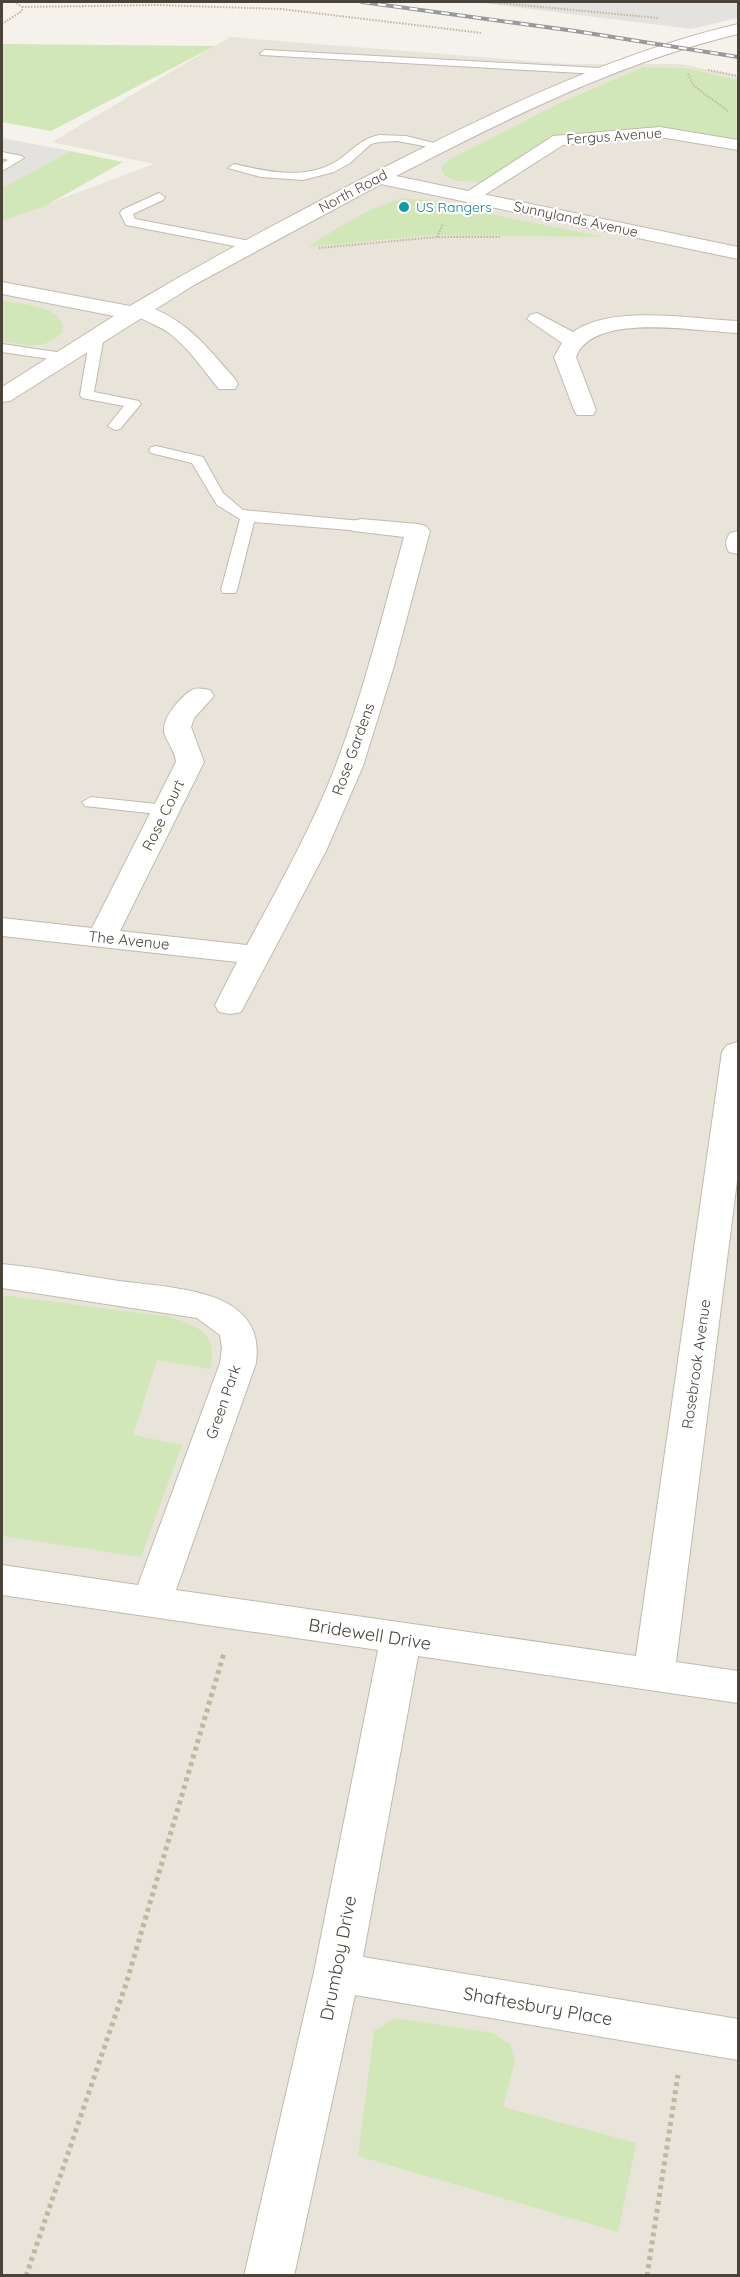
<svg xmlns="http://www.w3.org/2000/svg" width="740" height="2277" viewBox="0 0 740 2277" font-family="Quicksand,sans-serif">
	<rect width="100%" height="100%" fill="#f5f2ec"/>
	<path fill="#e9e4da" d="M230,37L568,64H681L738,76V2275H2V221L154,164L52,142Z"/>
	<g fill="#d1e7b7">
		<path d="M2,44L215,46L51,131L2,122Z"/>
		<path d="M643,67L685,68L738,80V141L663,128L549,140L481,182L456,181L445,176L441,170L444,164L454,157L560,103Z"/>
		<path d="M70,151L123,162L45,206L2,221V188Z"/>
		<path d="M404,198L434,201L469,210L603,237L434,235L308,247C339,227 368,207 404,198Z"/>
		<path d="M2,301C20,304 66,305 63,332C41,352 28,345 2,341Z"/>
		<path d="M2,1295L171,1317C199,1327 219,1334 210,1369L157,1360L133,1435L182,1445L141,1557L2,1536Z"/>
		<path d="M395,2018L493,2033L510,2044L515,2061L503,2107L636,2143L618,2232L358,2156L374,2031Z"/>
	</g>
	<g fill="#e4e2df">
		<path d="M475,2H738V18L691,29Z"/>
		<path d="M2,138L70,151L3,188Z"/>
	</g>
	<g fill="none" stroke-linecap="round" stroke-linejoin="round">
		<g stroke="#c0baae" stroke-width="2">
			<g id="service">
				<path d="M265,50L599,68L604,71L599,74L261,55L260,53Z"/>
				<path d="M379,135L406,136L446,146L440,149L397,141L379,142L371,144L350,163L334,172L303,180L261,177L228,168L234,164C269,172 308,181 340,159C354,149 361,139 379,135Z"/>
				<path d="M2,152L22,156L24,158L2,171V163L8,160L2,158Z"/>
				<path d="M159,193L165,197L163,200L133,214L135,219L250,241L256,245L250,249L126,225L120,213L122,210Z"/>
				<path d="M97,332L104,336L94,392L139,401L141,404L120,429L115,430L108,426L124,406L82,398L80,395L90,336Z"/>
				<path d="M2,344L63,353L70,357L63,361L2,352Z"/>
				<path d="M156,446L203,457L223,493L243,510L361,521L369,526L361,531L254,522L237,590L235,593H223L221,590L240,519L217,505L192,463L151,453L149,450L151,447Z"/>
				<path d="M91,797L166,805L175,810L166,815L85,806L82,802Z"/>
			</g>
		</g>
		<g stroke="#c0baae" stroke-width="2">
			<g id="minor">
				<path d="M660,127L738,140V150L660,137L563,145L475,201L468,203L459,197L553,136Z"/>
				<path d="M139,304C183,315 207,347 235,379L238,384L235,389H219C203,370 189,348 169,333C159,325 135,318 129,310L132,306Z"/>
				<path d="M537,313L573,332C612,304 692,319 738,321V333C699,332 593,311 576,357L596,410L593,415H577L574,410L554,357L562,343L527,319L530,315Z"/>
				<path d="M361,519L418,524L426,526L430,531L394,666L363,766L326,851L241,1012L230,1014L219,1012L215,1005L237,962L2,936V918L92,928L176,762C175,750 167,743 164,732C162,718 181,696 192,690C198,687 204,689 210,690L214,696L194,718L191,727L204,762L120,931L247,945C279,886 312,827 336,765C364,691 383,613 404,537L353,531L349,526L353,521Z"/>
				<path d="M738,531V554L729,552C725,545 725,540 730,533Z"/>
				<path d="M738,1042V1173L676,1662L738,1671V1703L418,1656L363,1957L738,2019V2060L355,1995L294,2276H244L314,1972L378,1650L2,1595V1565L138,1585L220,1363L222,1348L220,1335L197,1318L2,1288V1264C41,1268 80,1275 119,1281C151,1285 203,1288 230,1305C253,1319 259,1338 256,1363L176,1590L636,1656L722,1052L727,1045Z"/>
			</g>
		</g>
		<g stroke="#c0baae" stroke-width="2">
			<path id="tertiary" d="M738,24V34C617,63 507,119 396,176L738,247V259L381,184L194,285L10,401L2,402V387L114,316L2,294V282L130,306C212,257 296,213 381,169C497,110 611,54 738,24Z"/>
		</g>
		<g stroke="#c1b6a0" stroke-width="2" stroke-dasharray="1.5 1.5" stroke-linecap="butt">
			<path d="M489,2L658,18"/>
			<path d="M22,7L157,5L281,9L482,33"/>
			<path d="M2,24L22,11V7L15,2"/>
			<path d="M708,70L738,76"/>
			<path d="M688,74L694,86L728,111"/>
			<path d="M437,237L443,224"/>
			<path d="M319,248L437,237H500"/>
		</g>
		<g stroke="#c1b6a0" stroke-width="5" stroke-dasharray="4 4" stroke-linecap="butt">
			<path d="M26,2276L126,1984L224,1653"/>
			<path d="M647,2276L678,2075"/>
		</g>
		<use href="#service" fill="#fff" fill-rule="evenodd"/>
		<use href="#minor" fill="#fff" fill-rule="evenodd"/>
		<use href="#tertiary" fill="#fff" fill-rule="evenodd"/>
		<g stroke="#999" stroke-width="4">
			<path id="rail" d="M362,2L575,31L738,57"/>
		</g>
		<use href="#rail" stroke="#fff" stroke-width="2" stroke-dasharray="8" stroke-linecap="butt"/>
	</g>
	<circle fill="#0f9aa8" stroke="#fff" stroke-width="2" cx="404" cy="207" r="6"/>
	<g text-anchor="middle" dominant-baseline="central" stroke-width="4.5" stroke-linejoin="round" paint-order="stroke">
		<g font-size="14" fill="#494339" stroke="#fff">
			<text transform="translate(614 136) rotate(-4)">Fergus Avenue</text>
			<text transform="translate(353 191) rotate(-28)">North Road</text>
			<text transform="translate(576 219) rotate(12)">Sunnylands Avenue</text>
		</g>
		<g font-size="14" fill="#0d838f" stroke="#fff" text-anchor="start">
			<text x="416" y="207">US Rangers</text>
		</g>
		<g font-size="15" fill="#494339" stroke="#fff">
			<text transform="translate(353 749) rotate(-70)">Rose Gardens</text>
			<text transform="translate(163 815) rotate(-64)">Rose Court</text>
			<text transform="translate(129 940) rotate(6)">The Avenue</text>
			<text transform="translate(696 1364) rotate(-82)">Rosebrook Avenue</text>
			<text transform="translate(223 1402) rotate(-71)">Green Park</text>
		</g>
		<g font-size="18" fill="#494339" stroke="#fff">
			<text transform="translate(370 1634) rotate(9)">Bridewell Drive</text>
			<text transform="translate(338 1958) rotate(-79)">Drumboy Drive</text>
			<text transform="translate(538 2006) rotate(10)">Shaftesbury Place</text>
		</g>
	</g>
	<rect width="740" height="2277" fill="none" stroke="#494339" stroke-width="6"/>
</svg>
